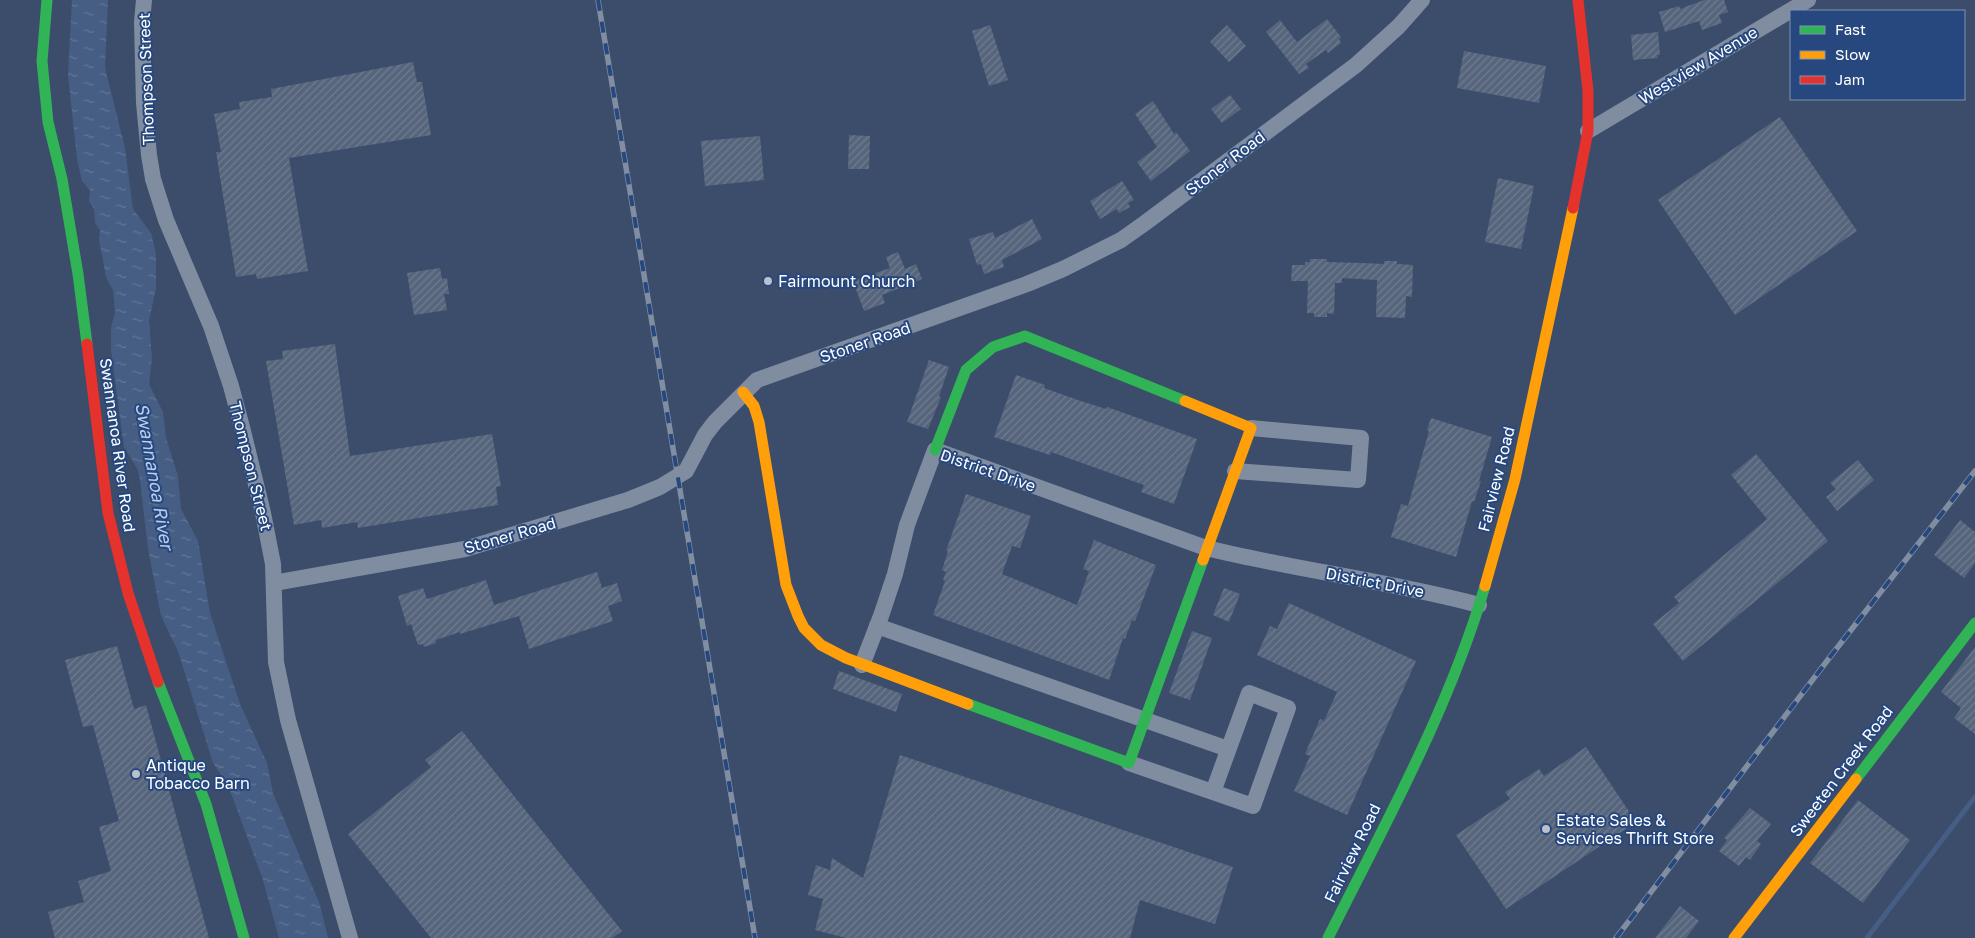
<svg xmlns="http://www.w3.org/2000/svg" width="1975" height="938" viewBox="0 0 1975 938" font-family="'Golos Text',sans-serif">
	<defs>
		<pattern id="water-ripples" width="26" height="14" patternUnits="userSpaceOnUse" patternTransform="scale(1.25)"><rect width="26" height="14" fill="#465e84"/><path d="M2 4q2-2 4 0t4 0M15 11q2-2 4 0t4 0" fill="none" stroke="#627696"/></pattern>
		<pattern id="building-hatch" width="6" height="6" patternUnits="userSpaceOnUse" patternTransform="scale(1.25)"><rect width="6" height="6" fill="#56657c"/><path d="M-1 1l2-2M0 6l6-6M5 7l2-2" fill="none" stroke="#6f7c90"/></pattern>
	</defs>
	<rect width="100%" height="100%" fill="#3b4d6b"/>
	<path fill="url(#water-ripples)" d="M72,0H108L105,68L125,148L133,209L151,233L156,254V288L149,321L152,358L149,384L163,412L166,438L178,476L181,509L198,541L210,613L240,704L267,763L273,793L320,905L328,938H279L263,880L228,785L213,763L178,651L161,616L148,549L140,480L138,470L124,447L111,350V328L115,312L113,290L106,277L99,240L100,230L95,223L94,209L89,201L90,190L82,181L77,159L68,75Z"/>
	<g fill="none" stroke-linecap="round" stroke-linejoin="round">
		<path stroke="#465e84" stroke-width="5" d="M1867,938L1975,797"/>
	</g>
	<g fill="url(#building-hatch)">
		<path d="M1704,0H1724L1728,12L1719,15L1722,23L1702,30L1699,21L1665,32L1659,12L1679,6L1680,9Z"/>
		<path d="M1327,19L1341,37L1339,39L1341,43L1328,53L1326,50L1306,64L1309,68L1299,74L1266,32L1280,20L1297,42Z"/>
		<path d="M990,25L1008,80L989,86L972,31Z"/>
		<path d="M1227,25L1246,46L1229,62L1210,42Z"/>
		<path d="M1658,32L1660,55H1657L1658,58L1633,60L1631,35Z"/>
		<path d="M1464,51L1546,66L1539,103L1457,88Z"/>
		<path d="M413,62L417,82H422L431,135L289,158L308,271L257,279L256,274L236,277L216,152H221L214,114L240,109L239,102L272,97L271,89Z"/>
		<path d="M1230,95L1241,109L1222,123L1211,109Z"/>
		<path d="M1153,101L1174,134L1176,132L1190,151L1151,181L1137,162L1157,147L1135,114Z"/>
		<path d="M1780,117L1857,231L1735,315L1658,200Z"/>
		<path d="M849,135L870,136L869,169H848Z"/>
		<path d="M760,136L764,180L705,186L701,141Z"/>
		<path d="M1498,178L1534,186L1521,249L1485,242Z"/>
		<path d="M1122,181L1134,200L1128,203L1130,207L1119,213L1117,209L1100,219L1090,201Z"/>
		<path d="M1032,219L1042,239L1002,260L1004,267L984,274L981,264L977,265L969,239L993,232L995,238Z"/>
		<path d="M898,252L905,269L916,264L922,279L882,295L885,303L864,311L853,281L890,268L886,257Z"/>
		<path d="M1310,259H1327V262L1361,263L1384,264V261H1397V264L1413,265L1412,297L1406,296L1405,318L1376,317L1377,280L1342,278V283H1335L1334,314L1327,313V317H1314V313H1307L1308,281H1291L1292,265H1305V262H1310Z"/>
		<path d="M440,268L442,279L447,278L449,294H444L447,310L414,315L407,273Z"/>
		<path d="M335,344L350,456L492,434L501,486L496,487L498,505L358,528L357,522L322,528L321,520L294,525L266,361L283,359L282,351Z"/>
		<path d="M929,360L949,367L939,396L941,397L928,429L907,422Z"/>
		<path d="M1016,375L1045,385L1044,388L1078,400L1106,409L1107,407L1197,439L1174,504L1141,492L1144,485L1051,452L1050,455L994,437Z"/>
		<path d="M1431,418L1492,437L1479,481H1481L1474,502L1472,501L1456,557L1391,537L1401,504L1408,506L1429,431L1427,430Z"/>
		<path d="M1756,454L1828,541L1683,661L1653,624L1679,603L1674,597L1767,519L1731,475Z"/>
		<path d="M1858,460L1874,480L1837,511L1826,497L1836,489L1830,483Z"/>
		<path d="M966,494L1031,516L1020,548L1012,546L1002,574L1077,605L1089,571L1083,569L1094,540L1156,565L1135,621L1132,620L1125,639L1123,638L1109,680L933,615L945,581L943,580L946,572L942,570L948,551H946Z"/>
		<path d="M1960,520L1975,532V563L1964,578L1934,555Z"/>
		<path d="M597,572L602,588L617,583L622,601L608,606L613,621L529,649L519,616L460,634V632L436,640V643L424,647L423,644L418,645L411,624L407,626L398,596L423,588L427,599L486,580L494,605Z"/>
		<path d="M1224,588L1240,594L1229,622L1213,615Z"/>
		<path d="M1289,603L1416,661L1347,815L1294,791L1310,756L1305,754L1320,719L1324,721L1337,692L1257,655L1270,626L1277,629Z"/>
		<path d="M1192,631L1212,638L1190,700L1169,693Z"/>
		<path d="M117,646L134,709L146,705L209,938H55L48,912L84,902L78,881L111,871L99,827L119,821L93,725L83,727L65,660Z"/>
		<path d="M1975,647V734L1954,718L1961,708L1941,692Z"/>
		<path d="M839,671L902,694L896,712L833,689Z"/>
		<path d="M462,731L622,931L612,938H431L348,834L431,767L425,760Z"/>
		<path d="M1586,747L1636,822L1506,909L1456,835L1510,799L1505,792L1539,769L1544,776Z"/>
		<path d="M900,755L1233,867L1215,924L1140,900L1130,938H846L815,930L823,899L808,895L816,865L830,870L832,858L863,878Z"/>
		<path d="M1858,800L1910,840L1863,903L1810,863Z"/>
		<path d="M1750,808L1771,824L1757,841L1761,844L1750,860L1746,857L1739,866L1719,851L1727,840L1724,838Z"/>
		<path d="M1680,906L1699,921L1686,938H1655Z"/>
	</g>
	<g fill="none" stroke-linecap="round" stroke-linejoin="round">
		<g stroke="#808da1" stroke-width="16">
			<path d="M144,0L142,22L144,103L149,155L153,179L166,220L211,326L231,386L243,431L263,513L273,564L276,662L288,720L350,938"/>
			<path d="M1588,131L1808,0"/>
			<path d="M1235,471L1358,480L1361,438L1251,428"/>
			<path d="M274,583L465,549L628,500L660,487L686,471L705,435L715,422L757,380L1027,284L1063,269L1121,240L1145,223L1356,65L1399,26L1422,0"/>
			<path d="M877,626L1228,749"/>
			<path d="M862,665L881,616L895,574L907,525L935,450L1206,548C1296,570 1389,581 1479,605"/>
			<path d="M1129,763L1253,806L1288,708L1249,693L1213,792"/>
		</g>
		<g stroke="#30b455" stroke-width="11">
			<path d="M47,0L42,61L48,122L62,179L78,274L87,344"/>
			<path d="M935,450L966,370L993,347L1025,336L1185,401"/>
			<path d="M158,682L206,804L244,938"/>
			<path d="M968,704L1129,763L1203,560"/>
			<path d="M1856,779L1975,623"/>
			<path d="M1328,938C1385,824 1449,709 1485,586"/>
		</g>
		<g stroke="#ff9f0a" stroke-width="11">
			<path d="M743,392L754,406L759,422L786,585L798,616L804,628L821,645L846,658L968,704"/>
			<path d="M1185,401L1251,428L1203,560"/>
			<path d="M1485,586L1515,479L1573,208"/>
			<path d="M1734,938L1856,779"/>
		</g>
		<g stroke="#e5322d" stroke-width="11">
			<path d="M1573,208L1588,131V91L1578,0"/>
			<path d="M87,344L108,513L128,593L158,682"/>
		</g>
		<g stroke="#818ea1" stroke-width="5.5">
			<g id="rail">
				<path d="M598,0L755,938"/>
				<path d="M1616,938L1830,657L1975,471"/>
			</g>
		</g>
		<use href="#rail" stroke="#27487f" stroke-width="4" stroke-dasharray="11" stroke-linecap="butt"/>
	</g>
	<g fill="#bac1cb" stroke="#27487f" stroke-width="2">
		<circle cx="768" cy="281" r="5"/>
		<circle cx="136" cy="774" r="5"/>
		<circle cx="1546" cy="829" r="5"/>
	</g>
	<g text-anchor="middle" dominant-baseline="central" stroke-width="4" stroke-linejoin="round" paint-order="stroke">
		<g font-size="16" fill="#fff" stroke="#27487f">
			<text transform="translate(1698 65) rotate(-31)">Westview Avenue</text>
			<text transform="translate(146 79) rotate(-92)">Thompson Street</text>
			<text transform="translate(1225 163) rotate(-37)">Stoner Road</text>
			<text transform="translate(865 342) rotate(-19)">Stoner Road</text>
			<text transform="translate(118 445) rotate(82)">Swannanoa River Road</text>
			<text transform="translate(251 466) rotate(76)">Thompson Street</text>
			<text transform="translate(988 470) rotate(19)">District Drive</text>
			<text transform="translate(1496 479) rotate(-76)">Fairview Road</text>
			<text transform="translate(510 535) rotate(-16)">Stoner Road</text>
			<text transform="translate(1375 582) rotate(11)">District Drive</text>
			<text transform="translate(1841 771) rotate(-53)">Sweeten Creek Road</text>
			<text transform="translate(1352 853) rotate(-64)">Fairview Road</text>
		</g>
		<g font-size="16" fill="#fff" stroke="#27487f" text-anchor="start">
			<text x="778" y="281">Fairmount Church</text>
			<text x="146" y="765">Antique<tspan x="146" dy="18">Tobacco Barn</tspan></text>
			<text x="1556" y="820">Estate Sales &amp;<tspan x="1556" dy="18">Services Thrift Store</tspan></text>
		</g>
		<g font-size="18" font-style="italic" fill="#b9ceed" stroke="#27487f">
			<text transform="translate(155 476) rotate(80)">Swannanoa River</text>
		</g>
	</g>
	<rect x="1790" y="10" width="175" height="90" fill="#27487f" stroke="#7d91b2"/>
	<rect x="1800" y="26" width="25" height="8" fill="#30b455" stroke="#7d91b2"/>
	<text x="1835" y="35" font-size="15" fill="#ffffff">Fast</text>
	<rect x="1800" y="51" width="25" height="8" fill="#ff9f0a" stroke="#7d91b2"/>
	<text x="1835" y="60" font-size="15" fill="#ffffff">Slow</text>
	<rect x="1800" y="76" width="25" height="8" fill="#e5322d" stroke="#7d91b2"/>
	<text x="1835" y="85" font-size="15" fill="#ffffff">Jam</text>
</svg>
